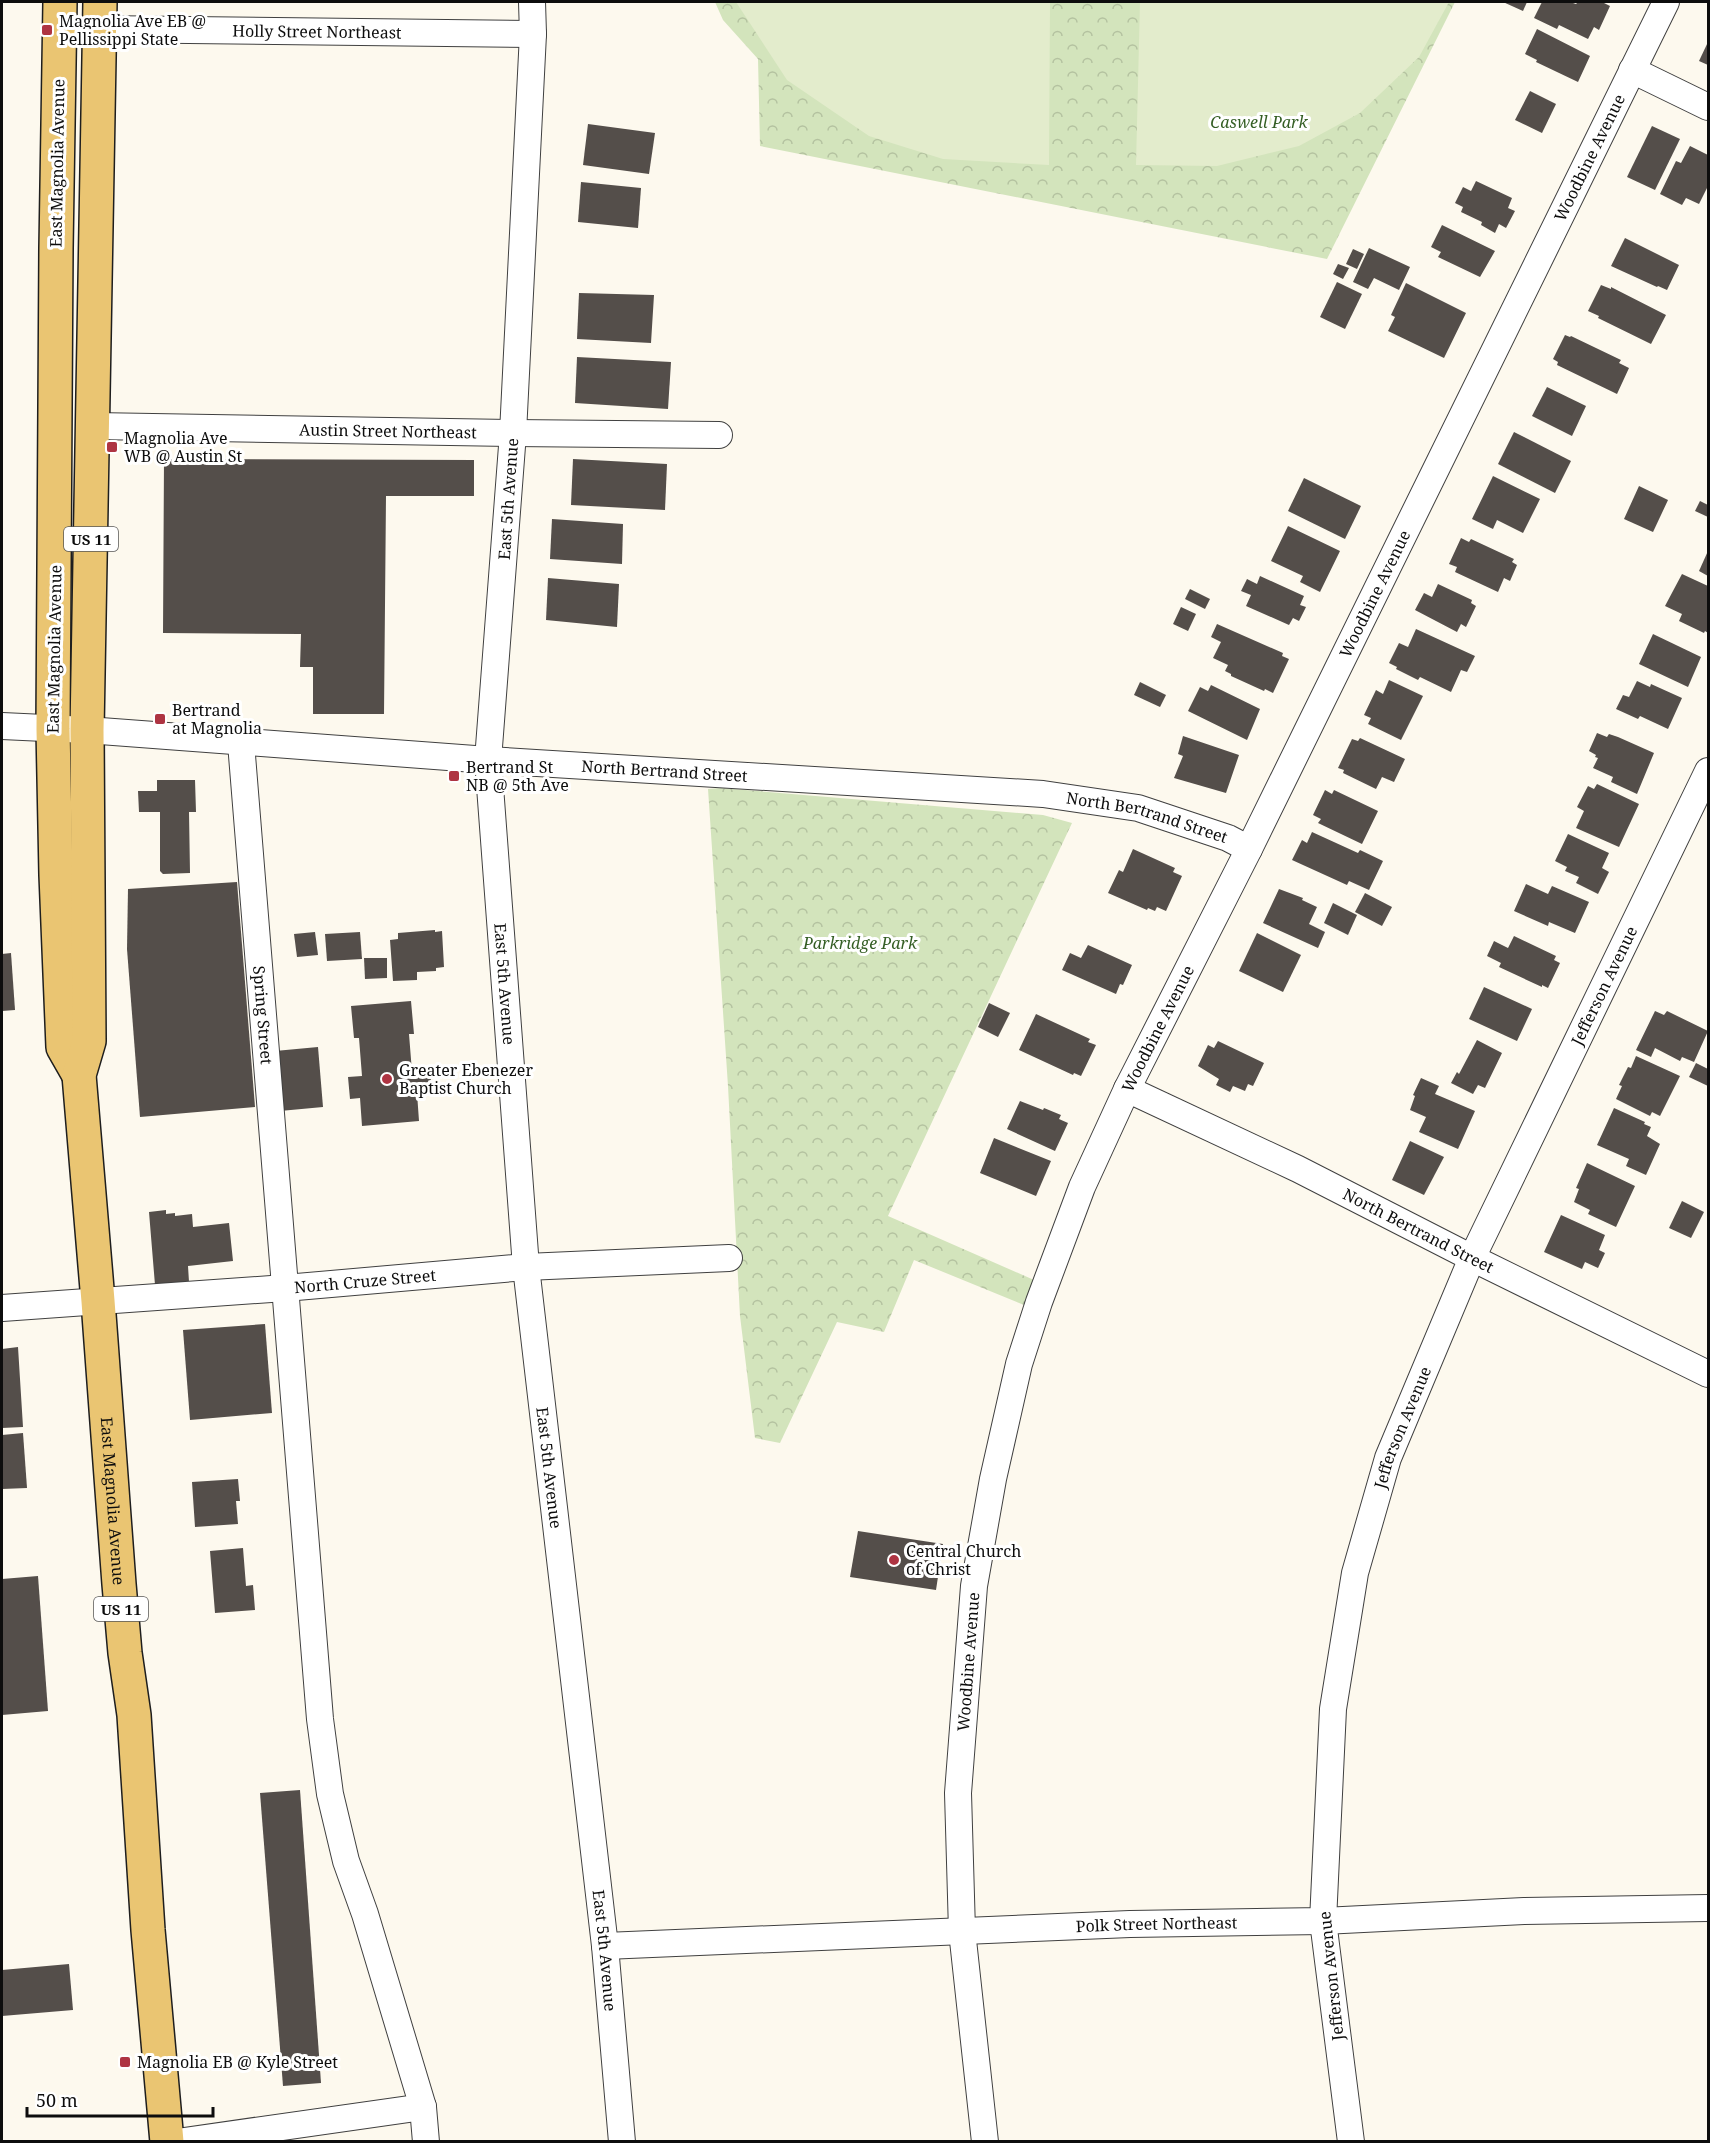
<svg xmlns="http://www.w3.org/2000/svg" width="1710" height="2143" viewBox="0 0 1710 2143" font-family="'Noto Serif',serif">
	<defs>
		<pattern id="park-crowns" width="20" height="18" patternUnits="userSpaceOnUse" patternTransform="scale(1.5)"><rect width="20" height="18" fill="#d3e4bc"/><path d="M2 6a3 3 0 1 1 6 0M12 15a3 3 0 1 1 6 0" fill="none" stroke="#b4c2a0"/></pattern>
	</defs>
	<rect width="100%" height="100%" fill="#fdf9ee"/>
	<g fill="url(#park-crowns)">
		<path d="M715,2H1455L1327,259L760,146L758,59L723,20Z"/>
		<path d="M721,788L1043,815L1072,823L888,1216L1034,1280L1024,1305L914,1260L884,1332L837,1322L780,1443L755,1438L740,1316L728,1086L708,789Z"/>
	</g>
	<g fill="#e3eccc">
		<path d="M736,2H1050L1049,165L943,159L869,136L787,80Z"/>
		<path d="M1140,2H1449L1419,57L1360,113L1299,146L1217,166L1136,165Z"/>
	</g>
	<g fill="#544e4a">
		<path d="M1503,2H1527L1523,11Z"/>
		<path d="M1542,2H1570L1576,4L1578,2H1602L1610,6L1599,30L1594,27L1588,39L1559,25L1557,29L1534,18Z"/>
		<path d="M1537,29L1590,56L1578,82L1536,62L1537,60L1525,54Z"/>
		<path d="M1708,42V65L1699,61Z"/>
		<path d="M1530,91L1556,104L1542,133L1515,120Z"/>
		<path d="M588,124L655,133L649,174L583,165Z"/>
		<path d="M1652,126L1680,139L1655,190L1627,177Z"/>
		<path d="M1690,146L1708,155V186L1699,204L1686,198L1682,205L1660,194L1676,161L1681,163Z"/>
		<path d="M1476,181L1512,198L1508,208L1515,211L1506,228L1499,224L1495,233L1481,225L1482,222L1461,212L1463,207L1455,203L1463,187L1471,191Z"/>
		<path d="M581,182L641,188L638,228L578,222Z"/>
		<path d="M1442,225L1495,251L1480,277L1438,257L1441,252L1431,247Z"/>
		<path d="M1625,238L1679,265L1667,290L1658,286L1657,287L1611,266Z"/>
		<path d="M1369,248L1410,267L1399,290L1374,278L1368,289L1353,282Z"/>
		<path d="M1353,249L1364,254L1357,269L1346,264Z"/>
		<path d="M1338,264L1349,268L1343,279L1333,274Z"/>
		<path d="M1337,282L1362,294L1345,329L1320,317Z"/>
		<path d="M1406,283L1466,313L1444,358L1388,331L1395,317L1391,315Z"/>
		<path d="M1601,285L1611,289V287L1666,315L1651,344L1598,318L1599,316L1588,311Z"/>
		<path d="M579,293L654,295L651,343L577,339Z"/>
		<path d="M1565,335L1570,337L1571,336L1621,360L1619,363L1629,368L1617,394L1557,365L1558,362L1553,359Z"/>
		<path d="M577,357L671,362L668,409L575,403Z"/>
		<path d="M1547,387L1586,406L1572,436L1532,416Z"/>
		<path d="M1514,432L1571,461L1555,493L1498,464Z"/>
		<path d="M164,459L474,460V496H386L384,714H313V667H300L301,634L163,633Z"/>
		<path d="M573,459L667,464L665,510L571,505Z"/>
		<path d="M1493,476L1540,499L1523,533L1497,520L1493,529L1472,519Z"/>
		<path d="M1304,478L1361,506L1345,539L1288,511Z"/>
		<path d="M1639,486L1668,500L1653,532L1624,519Z"/>
		<path d="M1700,501L1708,505V517L1695,511Z"/>
		<path d="M552,519L623,524L622,564L550,559Z"/>
		<path d="M1288,526L1340,551L1320,592L1300,582L1303,576L1271,561Z"/>
		<path d="M1461,538L1469,542L1471,539L1514,559L1512,562L1517,565L1510,581L1504,578L1498,592L1455,572L1457,567L1449,564Z"/>
		<path d="M1708,551V576L1699,571Z"/>
		<path d="M1682,574L1708,586V633L1705,631L1704,633L1679,621L1682,614L1665,606Z"/>
		<path d="M1260,576L1304,596L1300,605L1306,607L1299,621L1293,618L1289,625L1246,606L1251,595L1241,591L1247,579L1257,584Z"/>
		<path d="M548,578L619,584L617,627L546,620Z"/>
		<path d="M1438,584L1472,600L1471,603L1476,606L1466,627L1461,624L1457,632L1415,610L1424,593L1432,597Z"/>
		<path d="M1190,589L1210,599L1205,609L1185,599Z"/>
		<path d="M1181,607L1196,614L1188,631L1173,624Z"/>
		<path d="M1217,624L1283,653L1282,656L1289,659L1273,693L1265,689L1264,691L1231,676V674L1225,671L1228,665L1213,658L1221,642L1211,637Z"/>
		<path d="M1416,629L1475,656L1467,672L1461,670L1451,692L1420,677L1418,680L1396,669L1397,667L1389,663L1399,643L1408,647Z"/>
		<path d="M1653,634L1701,657L1688,687L1639,664Z"/>
		<path d="M1389,680L1423,696L1401,740L1368,724L1371,718L1364,715L1376,690L1383,694Z"/>
		<path d="M1637,681L1650,687L1651,684L1682,698L1668,729L1640,716L1638,719L1616,709L1623,695L1629,697Z"/>
		<path d="M1140,682L1166,695L1160,707L1134,695Z"/>
		<path d="M1211,685L1260,709L1247,740L1188,711L1200,687L1208,691Z"/>
		<path d="M1597,733L1607,737L1609,734L1618,737L1654,753L1637,794L1611,782L1613,777L1593,768L1598,758L1595,757L1596,755L1589,751Z"/>
		<path d="M1183,736L1239,755L1226,793L1174,778L1183,756L1178,754Z"/>
		<path d="M1360,738L1405,759L1394,782L1382,777L1376,789L1343,773L1344,770L1338,768L1352,739L1358,741Z"/>
		<path d="M157,780H195L196,812H189L190,873L163,874L160,871V812H139L138,791H157Z"/>
		<path d="M1597,784L1639,804L1619,847L1576,828L1584,811L1577,807L1588,786L1594,789Z"/>
		<path d="M1325,790L1332,794L1334,790L1378,811L1362,844L1318,823L1321,819L1313,815Z"/>
		<path d="M1312,832L1358,853L1360,850L1383,861L1369,890L1349,881L1347,885L1292,860L1302,840L1307,843Z"/>
		<path d="M1568,834L1609,853L1602,868L1609,872L1598,894L1576,883L1579,877L1565,871L1567,867L1555,861Z"/>
		<path d="M1133,849L1175,868L1173,872L1182,876L1166,911L1157,907L1155,911L1148,908L1147,910L1108,893L1119,870L1123,872Z"/>
		<path d="M237,882L255,1107L140,1117L127,949L128,889Z"/>
		<path d="M1526,884L1548,894L1552,886L1589,902L1575,933L1549,922L1548,926L1514,911Z"/>
		<path d="M1279,889L1303,898L1302,900L1317,907L1309,924L1325,932L1318,948L1263,923Z"/>
		<path d="M1365,893L1392,907L1382,926L1355,912Z"/>
		<path d="M1333,903L1357,915L1348,935L1324,923Z"/>
		<path d="M435,930V932L442,931L444,967L436,968V971L417,972V980L393,981L390,940L398,939V933Z"/>
		<path d="M315,932L318,955L297,957L294,934Z"/>
		<path d="M360,932L362,959L327,961L325,934Z"/>
		<path d="M1257,933L1301,955L1283,992L1239,971Z"/>
		<path d="M1514,936L1556,956L1554,960L1560,963L1548,988L1542,985V987L1499,967L1501,963L1487,956L1494,941L1508,948Z"/>
		<path d="M1088,945L1132,965L1123,985L1120,984L1116,994L1062,970L1070,953L1081,958Z"/>
		<path d="M11,953L15,1010L2,1011V954Z"/>
		<path d="M364,958H387V978L365,979Z"/>
		<path d="M1484,987L1532,1009L1517,1041L1469,1019Z"/>
		<path d="M411,1001L414,1034H409L412,1072L430,1071L432,1092L417,1093L419,1121L362,1126L360,1098L350,1099L348,1077L362,1076L359,1038H354L351,1006Z"/>
		<path d="M989,1003L1010,1013L998,1037L978,1027Z"/>
		<path d="M1655,1011L1664,1015L1667,1011L1708,1031L1694,1062L1682,1057L1680,1061L1655,1048L1651,1057L1636,1050Z"/>
		<path d="M1036,1014L1090,1039L1088,1042L1096,1045L1081,1076L1074,1073L1073,1075L1019,1050Z"/>
		<path d="M1477,1040L1502,1053L1485,1088L1478,1085L1473,1094L1451,1083L1457,1072L1459,1074Z"/>
		<path d="M1218,1041L1264,1063L1253,1086L1248,1084L1245,1091L1233,1086L1230,1092L1216,1085L1219,1079L1198,1066L1208,1045L1214,1048Z"/>
		<path d="M318,1047L323,1107L280,1111L275,1051Z"/>
		<path d="M1636,1056L1680,1076L1660,1116L1652,1112L1650,1116L1616,1099L1622,1086L1619,1085L1628,1067L1631,1068Z"/>
		<path d="M1696,1063L1708,1069V1086L1689,1077Z"/>
		<path d="M1421,1078L1439,1086L1435,1094L1475,1111L1458,1149L1419,1132L1426,1117L1410,1110L1415,1096L1413,1095Z"/>
		<path d="M1020,1101L1043,1110L1044,1108L1061,1115L1059,1119L1068,1123L1055,1151L1007,1129Z"/>
		<path d="M1614,1108L1645,1122L1644,1124L1651,1127L1647,1136L1660,1144L1646,1175L1626,1166L1629,1159L1597,1145Z"/>
		<path d="M994,1138L1051,1161L1036,1196L980,1173Z"/>
		<path d="M1410,1141L1444,1157L1424,1195L1392,1180Z"/>
		<path d="M1587,1163L1635,1186L1616,1227L1588,1214L1590,1210L1574,1202L1579,1189L1576,1188Z"/>
		<path d="M1682,1201L1704,1212L1691,1238L1669,1228Z"/>
		<path d="M166,1210V1214L175,1213V1216L192,1214L193,1227L229,1223L233,1261L188,1266L189,1282L155,1285L149,1212Z"/>
		<path d="M1561,1215L1605,1235L1599,1250L1605,1253L1598,1268L1585,1262L1582,1269L1544,1252Z"/>
		<path d="M265,1324L272,1413L190,1420L183,1330Z"/>
		<path d="M18,1347L23,1427L2,1428V1349Z"/>
		<path d="M23,1433L27,1488L2,1489V1435Z"/>
		<path d="M238,1479L240,1501H236L238,1524L195,1527L192,1482Z"/>
		<path d="M858,1531L943,1544L936,1590L850,1577Z"/>
		<path d="M243,1548L246,1586L253,1585L255,1610L215,1613L210,1551Z"/>
		<path d="M38,1576L48,1711L2,1715V1579Z"/>
		<path d="M300,1790L321,2083L283,2086L260,1793Z"/>
		<path d="M69,1964L73,2010L2,2016V1970Z"/>
	</g>
	<g fill="none" stroke-linecap="round" stroke-linejoin="round">
		<g stroke="#404040" stroke-width="28">
			<g id="street">
				<path id="s1" d="M532,2L533,34L513,433L488,760L526,1267L605,1946L622,2142"/>
				<path id="s2" d="M99,29L533,34"/>
				<path d="M1632,70L1708,107"/>
				<path id="s3" d="M94,426L513,433L719,435"/>
				<path id="s4" d="M2,726L87,730L488,760L1043,794L1138,808L1228,838L1249,849"/>
				<path id="s5" d="M241,743L320,1719L330,1794L346,1861L365,1914L423,2107L426,2142"/>
				<path id="s6" d="M1127,1089L1298,1169L1472,1258L1708,1374"/>
				<path id="s7" d="M2,1308L285,1288L526,1267L729,1258"/>
				<path id="s8" d="M605,1946L1130,1924L1323,1921L1524,1911L1708,1908"/>
				<path d="M177,2142L423,2107"/>
				<path id="s9" d="M985,2142L962,1931L958,1793L974,1586L993,1479L1019,1364L1039,1302L1082,1187L1127,1089L1249,849L1666,2"/>
				<path id="s10" d="M1351,2142L1323,1921L1333,1709L1355,1573L1388,1458L1472,1258L1708,771"/>
			</g>
		</g>
		<g stroke="#1e1e1e" stroke-width="36">
			<g id="primary">
				<path d="M60,2L56,248L53,729L56,875L63,1047L79,1075"/>
				<path id="s11" d="M100,2L87,730L89,1041L79,1075L98,1301L119,1584L125,1653L134,1715L148,1930L167,2142"/>
			</g>
		</g>
		<use href="#street" stroke="#fff" stroke-width="26"/>
		<use href="#primary" stroke="#eac572" stroke-width="33"/>
	</g>
	<g fill="#ae3442" stroke="#fff" stroke-width="2">
		<rect x="41" y="24" width="12" height="12" rx="3"/>
		<rect x="106" y="441" width="12" height="12" rx="3"/>
		<rect x="154" y="713" width="12" height="12" rx="3"/>
		<rect x="448" y="770" width="12" height="12" rx="3"/>
		<circle cx="387" cy="1079" r="6"/>
		<circle cx="894" cy="1560" r="6"/>
		<rect x="119" y="2056" width="12" height="12" rx="3"/>
	</g>
	<g text-anchor="middle" dominant-baseline="central" stroke-width="6" stroke-linejoin="round" paint-order="stroke">
		<g fill="#fff" stroke="#565656" stroke-width="1.5">
			<rect x="64" y="527" width="54" height="24" rx="4.5"/>
			<rect x="94" y="1597" width="54" height="24" rx="4.5"/>
		</g>
		<g font-size="15" font-weight="bold" fill="#0d0d0d">
			<text x="91" y="539">US 11</text>
			<text x="121" y="1609">US 11</text>
		</g>
		<g font-size="16" fill="#0d0d0d" stroke="#fff" text-anchor="start">
			<text x="59" y="21">Magnolia Ave EB @<tspan x="59" dy="18">Pellissippi State</tspan></text>
			<text x="124" y="438">Magnolia Ave<tspan x="124" dy="18">WB @ Austin St</tspan></text>
			<text x="172" y="710">Bertrand<tspan x="172" dy="18">at Magnolia</tspan></text>
			<text x="466" y="767">Bertrand St<tspan x="466" dy="18">NB @ 5th Ave</tspan></text>
			<text x="399" y="1070">Greater Ebenezer<tspan x="399" dy="18">Baptist Church</tspan></text>
			<text x="906" y="1551">Central Church<tspan x="906" dy="18">of Christ</tspan></text>
			<text x="137" y="2062">Magnolia EB @ Kyle Street</text>
		</g>
		<g font-size="16" fill="#0d0d0d" stroke="#fff">
			<text stroke="none"><textPath href="#s2" startOffset="218">Holly Street Northeast</textPath></text>
			<text stroke="none"><textPath href="#s9" startOffset="2120">Woodbine Avenue</textPath></text>
			<text transform="translate(57 163) rotate(-89)">East Magnolia Avenue</text>
			<text stroke="none"><textPath href="#s3" startOffset="294">Austin Street Northeast</textPath></text>
			<text transform="translate(508 499) rotate(-86)">East 5th Avenue</text>
			<text stroke="none"><textPath href="#s9" startOffset="1634">Woodbine Avenue</textPath></text>
			<text transform="translate(54 649) rotate(-89)">East Magnolia Avenue</text>
			<text stroke="none"><textPath href="#s4" startOffset="664">North Bertrand Street</textPath></text>
			<text stroke="none"><textPath href="#s4" startOffset="1150">North Bertrand Street</textPath></text>
			<text stroke="none"><textPath href="#s1" startOffset="984">East 5th Avenue</textPath></text>
			<text stroke="none"><textPath href="#s10" startOffset="1212">Jefferson Avenue</textPath></text>
			<text stroke="none"><textPath href="#s5" startOffset="273">Spring Street</textPath></text>
			<text stroke="none"><textPath href="#s9" startOffset="1148">Woodbine Avenue</textPath></text>
			<text stroke="none"><textPath href="#s6" startOffset="324">North Bertrand Street</textPath></text>
			<text stroke="none"><textPath href="#s7" startOffset="364">North Cruze Street</textPath></text>
			<text stroke="none"><textPath href="#s10" startOffset="726">Jefferson Avenue</textPath></text>
			<text stroke="none"><textPath href="#s1" startOffset="1470">East 5th Avenue</textPath></text>
			<text stroke="none"><textPath href="#s11" startOffset="1502">East Magnolia Avenue</textPath></text>
			<text stroke="none"><textPath href="#s9" startOffset="482">Woodbine Avenue</textPath></text>
			<text stroke="none"><textPath href="#s8" startOffset="552">Polk Street Northeast</textPath></text>
			<text stroke="none"><textPath href="#s1" startOffset="1956">East 5th Avenue</textPath></text>
			<text transform="translate(1331 1976) rotate(-96)">Jefferson Avenue</text>
		</g>
		<g font-size="16" font-style="italic" fill="#345e24" stroke="#fff">
			<text x="1259" y="122">Caswell Park</text>
			<text x="860" y="943">Parkridge Park</text>
		</g>
	</g>
	<rect width="1710" height="2143" fill="none" stroke="#0d0d0d" stroke-width="6"/>
	<path d="M27 2107v9h186v-9" fill="none" stroke="#0d0d0d" stroke-width="3"/>
	<text x="36" y="2107" font-size="18" fill="#0d0d0d" stroke="#ffffff" stroke-width="4.5" paint-order="stroke">50 m</text>
</svg>
